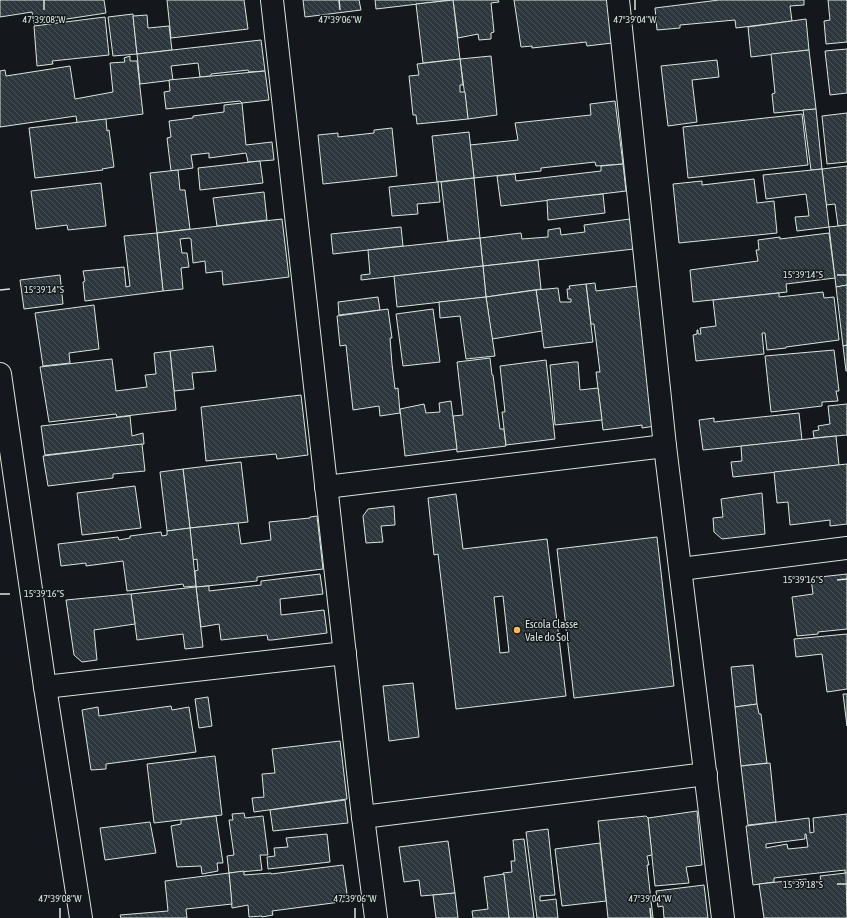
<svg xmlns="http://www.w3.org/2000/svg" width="847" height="918" viewBox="0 0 847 918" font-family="'Asap Condensed',sans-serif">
	<defs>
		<pattern id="building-back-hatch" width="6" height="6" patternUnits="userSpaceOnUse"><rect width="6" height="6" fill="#2c363c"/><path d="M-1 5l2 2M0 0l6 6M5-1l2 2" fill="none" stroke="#4a5358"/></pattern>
	</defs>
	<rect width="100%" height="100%" fill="#14181c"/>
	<g fill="url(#building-back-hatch)" stroke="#d8e6dc" fill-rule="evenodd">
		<path d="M0,0H104L106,13L34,24L32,12L0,17Z"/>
		<path d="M167,0H244L248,29L171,38Z"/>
		<path d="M303,0H359L361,10L305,17Z"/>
		<path d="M375,0H452L376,9Z"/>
		<path d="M453,0H498L499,2L491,3L494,32L491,33V39L479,40L478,34L458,38Z"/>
		<path d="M453,0L460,59L423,63L416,4Z"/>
		<path d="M514,0H607L612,43L587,46L586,42L532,48V46L521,47Z"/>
		<path d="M719,0H804V5L790,6L792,21L736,28L735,20L680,25V28L657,30L655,8Z"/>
		<path d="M828,0H847V42L826,44L824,21L830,20Z"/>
		<path d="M133,14L137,54L113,56L108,17Z"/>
		<path d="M147,15L148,28L169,26L172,50L137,54L133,16Z"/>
		<path d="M105,17L109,55L52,61L53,64L37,66L34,26Z"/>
		<path d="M806,19L809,50L751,57L748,27Z"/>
		<path d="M261,40L265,71L249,72L248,70L211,74V76L200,77L198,63L171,66L173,80L140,84L137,54Z"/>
		<path d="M847,49V93L830,95L825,51Z"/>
		<path d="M809,50L816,109L774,113L772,94L775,93L771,54Z"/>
		<path d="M130,56V61H137L143,114L77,123L76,116L0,127V71L5,70L6,76L70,66L75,99L113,92L110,63L125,62L124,58Z"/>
		<path d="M491,56L497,115L468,119L460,59Z"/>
		<path d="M460,59L463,85H460V92H465L468,119L417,124L416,115H413L409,76L419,75L417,64Z"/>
		<path d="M717,60L719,77L692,80L697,122L668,126L661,66Z"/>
		<path d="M265,71L269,100L242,103L240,101L166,109L164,92L170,91L169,80Z"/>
		<path d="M615,101L623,164L596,166L595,162L541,168V171L474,178L470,145L518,140L515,123L591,115L590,104Z"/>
		<path d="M242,103L246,145L272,142L274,160L248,162L246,153L209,158V153L191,155L193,168L171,171L167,138L171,137L169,121L193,118V116L224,112V105Z"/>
		<path d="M816,109L822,169L811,170L803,110Z"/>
		<path d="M847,113V162L827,164L822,116Z"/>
		<path d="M802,114L808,165L688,178L683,127Z"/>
		<path d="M106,119L107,131L109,130L114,167L102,169L103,170L35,178L29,128Z"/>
		<path d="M392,128L397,176L323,184L318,135L338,133V137L374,133V130Z"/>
		<path d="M469,132L474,178L437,182L432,136Z"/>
		<path d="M260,161L263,183L200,190L198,168Z"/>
		<path d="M623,164L626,191L501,206L497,176L515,174L516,181L601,171V166Z"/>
		<path d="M847,166V225L838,226L835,204L826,205L822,169Z"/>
		<path d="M822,169L829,227L797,231L795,217L809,216L806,194L766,199L763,175Z"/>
		<path d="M178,170L180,190H185L190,229L157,233L150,173Z"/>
		<path d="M474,178L480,238L448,241L441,182Z"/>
		<path d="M754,179L757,203L774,201L777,233L679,243L673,184L702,181V185Z"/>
		<path d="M438,182L440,202L417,204L418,214L392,216L389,187Z"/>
		<path d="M101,183L106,226L68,230L67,225L36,229L31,191Z"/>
		<path d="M264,192L267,220L217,226L213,198Z"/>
		<path d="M603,194L605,213L548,220L547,200Z"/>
		<path d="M282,219L289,277L223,285L222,271L206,273L205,261L193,263L191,239L189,238L180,239L182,253H187L189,267L181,268L183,289L163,291L157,233Z"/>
		<path d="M630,219L634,249L483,266L480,238L521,233L522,239L548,237V230L560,228L561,235L585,232L584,225Z"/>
		<path d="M847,225V285L836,287L829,227Z"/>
		<path d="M401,227L403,246L333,254L331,234Z"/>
		<path d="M157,233L163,291L85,301L83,282L85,281L83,271L124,267L126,287L130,286L124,236Z"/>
		<path d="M829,233L835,278L786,284L787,292L693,302L690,270L758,261L756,250H759L758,240L780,237V239Z"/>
		<path d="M480,238L483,266L361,280V275L370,274L368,250Z"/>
		<path d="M538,260L541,289L486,297L483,266Z"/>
		<path d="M483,266L486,297L397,307L394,276Z"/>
		<path d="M60,275L63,304L24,309L20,280Z"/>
		<path d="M595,283L596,291L638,286L655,426L642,428V425L603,430L596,372H600L594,324H591L586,284Z"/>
		<path d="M586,284L593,342L544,348L536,290L558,288L560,302H571V299H568L567,289H570L569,286Z"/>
		<path d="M847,285V345L843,346L836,287Z"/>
		<path d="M536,290L542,331L492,339L486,297Z"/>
		<path d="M823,292L824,298L834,297L839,340L786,347V348L767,350L765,333H762L764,354L696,361L693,335L697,334V330H698V334H701L700,328L716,326L713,300L779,293V297Z"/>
		<path d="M378,297L380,310L339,315L338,302Z"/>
		<path d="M486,297L495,356L466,359L460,316L440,318L439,302Z"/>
		<path d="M94,305L99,349L69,353L70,363L43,366L35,313Z"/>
		<path d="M388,309L392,338H390L392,364L395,389L398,388L400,413L380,416L379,406L353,410L346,345L340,346L337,316Z"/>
		<path d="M433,309L440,362L403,366L396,314Z"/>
		<path d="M847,345V371H846L843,346Z"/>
		<path d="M213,346L216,371L192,373L194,389L174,391L170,351Z"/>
		<path d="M834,350L839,391H836L838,401L822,402V406L771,412L765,356Z"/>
		<path d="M170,351L176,410L117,417L116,414L49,422L40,367L112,359L116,391L147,387L145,375L156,374L154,353Z"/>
		<path d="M490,358L492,375H493L500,429H504L506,446L457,452L453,416L463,415L457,362Z"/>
		<path d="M546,360L555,439L506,445L502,412H505L500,366Z"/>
		<path d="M574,362H578L580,390L598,388L602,420L555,425L550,365Z"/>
		<path d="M301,395L308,455L277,459L276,454L206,461L201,407Z"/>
		<path d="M451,401L457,449L405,456L400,409L424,404L426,413L440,412L439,403Z"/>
		<path d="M847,404V435L814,438L813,431L819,430L818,426L830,424L828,406Z"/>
		<path d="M799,413L802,440L703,450L699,420L714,418V422Z"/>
		<path d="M130,416L132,436L143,433L144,444L45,455L41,426Z"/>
		<path d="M836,436L839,465L733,477L731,462L742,461L741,446Z"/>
		<path d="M142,444L145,471L113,474V478L48,486L43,456Z"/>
		<path d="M241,462L248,522L190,528L183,469Z"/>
		<path d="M847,464V524L830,526V520L790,525L788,502L777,503L774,472Z"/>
		<path d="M183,469L190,528L167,531L160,472Z"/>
		<path d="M135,486L141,528L82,535L77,493Z"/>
		<path d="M762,493L765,534L722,539L714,532L713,518L723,517L721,499Z"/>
		<path d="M456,494L463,549L547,539L566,696L456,709L438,554L434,555L428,498ZM503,596L509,652L500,653L494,597Z"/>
		<path d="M394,506L395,525L381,526L383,542L366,543L363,516L368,509Z"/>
		<path d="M317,516L323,569L257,577V581L196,587L195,571L198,570L197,559L193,560L190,528L238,523L241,544L271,540L269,522L310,518V517Z"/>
		<path d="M190,528L196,586L184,587L183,584L127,591L123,561L86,566V563L61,566L58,544L118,537L119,540L130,538V536L161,532L162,536L167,535V531Z"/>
		<path d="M657,537L674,686L574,698L557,549Z"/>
		<path d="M320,574L323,594L280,599L281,615L324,610L327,633L272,640H268L267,635L221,640L219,624L201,627L196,587L209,586V591L261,585V581Z"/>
		<path d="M847,574V629L818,632V634L797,636L792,597L813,594L811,578Z"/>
		<path d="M196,587L203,647L185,649L183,634L137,640L131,594Z"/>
		<path d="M128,594H131L135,624L94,630L97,660L82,662L74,655L66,600Z"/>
		<path d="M847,634V689L827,692L822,654L796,657L794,639Z"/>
		<path d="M753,665L757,704L735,707L731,667Z"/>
		<path d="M413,683L419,737L389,741L383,686Z"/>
		<path d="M843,694H847V726Z"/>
		<path d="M208,697L212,726L199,728L195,699Z"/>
		<path d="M757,704L759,714H761L767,763L741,766L735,707Z"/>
		<path d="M171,706L172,710L189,707L196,752L106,764V769L91,770L82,710L98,707L99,716Z"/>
		<path d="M340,741L347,799L254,812L252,798L264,797L262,774L275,773L272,749Z"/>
		<path d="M215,756L222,815L154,823L147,764Z"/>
		<path d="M770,763L776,822L748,825L741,766Z"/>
		<path d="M345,800L348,823L273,831L270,810Z"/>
		<path d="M697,811L702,865L686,867L689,883L655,886L648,818Z"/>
		<path d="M244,813L245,818L263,816L268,855H260L262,870L229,873L227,856L234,855L229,820H233L232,814Z"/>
		<path d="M847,814V873H845V870L774,878V882L753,885L746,826L809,818L810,833L814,832L813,818ZM805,834H806L808,847L788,849L787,844L766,848V844L805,839Z"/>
		<path d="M216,816L223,863H217L218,871L202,874L201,866L177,867L171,826L181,824V820Z"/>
		<path d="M646,816L648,818L652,855L647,856L649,865H647L653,918H608L598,821Z"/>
		<path d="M150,822L156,853L105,860L100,828Z"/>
		<path d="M548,829L555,895L540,896V901L556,899L558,918H537L526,832Z"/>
		<path d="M327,834L330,862L268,869L267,857L275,856L274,848L288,847L286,838Z"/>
		<path d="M524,839L534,918H509L503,873L512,872L511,861H515L513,840Z"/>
		<path d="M448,841L455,893L421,896L419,880L404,882L399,847Z"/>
		<path d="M600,843L606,901L562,906L555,849Z"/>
		<path d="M343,865L348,901L272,911L273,915L262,917V916L249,917L248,905L232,908L229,873L244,871V875L271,873V874Z"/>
		<path d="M229,873L232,904L186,909L187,918H121L120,915L168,911L165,881Z"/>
		<path d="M846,873L847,918H764L759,884L806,879L807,882L821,880L820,876Z"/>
		<path d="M504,874L509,918H473L472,911L488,909L484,877Z"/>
		<path d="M704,885L708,918H664L663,906L658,907L656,891Z"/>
		<path d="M455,893L458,918H436L433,895Z"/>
	</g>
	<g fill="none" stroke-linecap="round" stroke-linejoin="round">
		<g stroke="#d8e6dc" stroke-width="24">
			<g id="street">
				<path d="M272,0L363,817L376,918"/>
				<path d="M618,0L665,446L723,918"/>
				<path d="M0,374L45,687L81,918"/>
				<path d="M326,487L665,446"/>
				<path d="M681,569L847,548"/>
				<path d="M45,687L345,653"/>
				<path d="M363,817L706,774"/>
			</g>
		</g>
		<use href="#street" stroke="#14181c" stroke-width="22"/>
	</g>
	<path fill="none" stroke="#d8e6dc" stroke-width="1.5" d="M44,0V10M339,0L340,10M635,0V10M837,275H847M0,290L10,289M837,580L847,579M0,594H10M837,884H847M60,908V918M355,908V918M650,908L651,918"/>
	<circle fill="#ffb74d" stroke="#14181c" stroke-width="1.5" cx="517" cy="630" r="4"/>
	<g text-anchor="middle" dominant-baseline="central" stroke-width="3" stroke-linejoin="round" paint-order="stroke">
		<g font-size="11" fill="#d8e6dc" stroke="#14181c" text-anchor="start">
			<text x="525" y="624">Escola Classe<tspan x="525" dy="13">Vale do Sol</tspan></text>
		</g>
	</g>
	<g font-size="10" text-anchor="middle" fill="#d8e6dc" stroke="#14181c" stroke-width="3" stroke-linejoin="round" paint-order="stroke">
		<text x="44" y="23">47°39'08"W</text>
		<text x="340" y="23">47°39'06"W</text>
		<text x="635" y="23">47°39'04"W</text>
		<text x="803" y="278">15°39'14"S</text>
		<text x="44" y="293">15°39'14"S</text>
		<text x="803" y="583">15°39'16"S</text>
		<text x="44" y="597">15°39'16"S</text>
		<text x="803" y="888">15°39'18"S</text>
		<text x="60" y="902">47°39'08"W</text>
		<text x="355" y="902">47°39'06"W</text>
		<text x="650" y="902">47°39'04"W</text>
	</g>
</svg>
